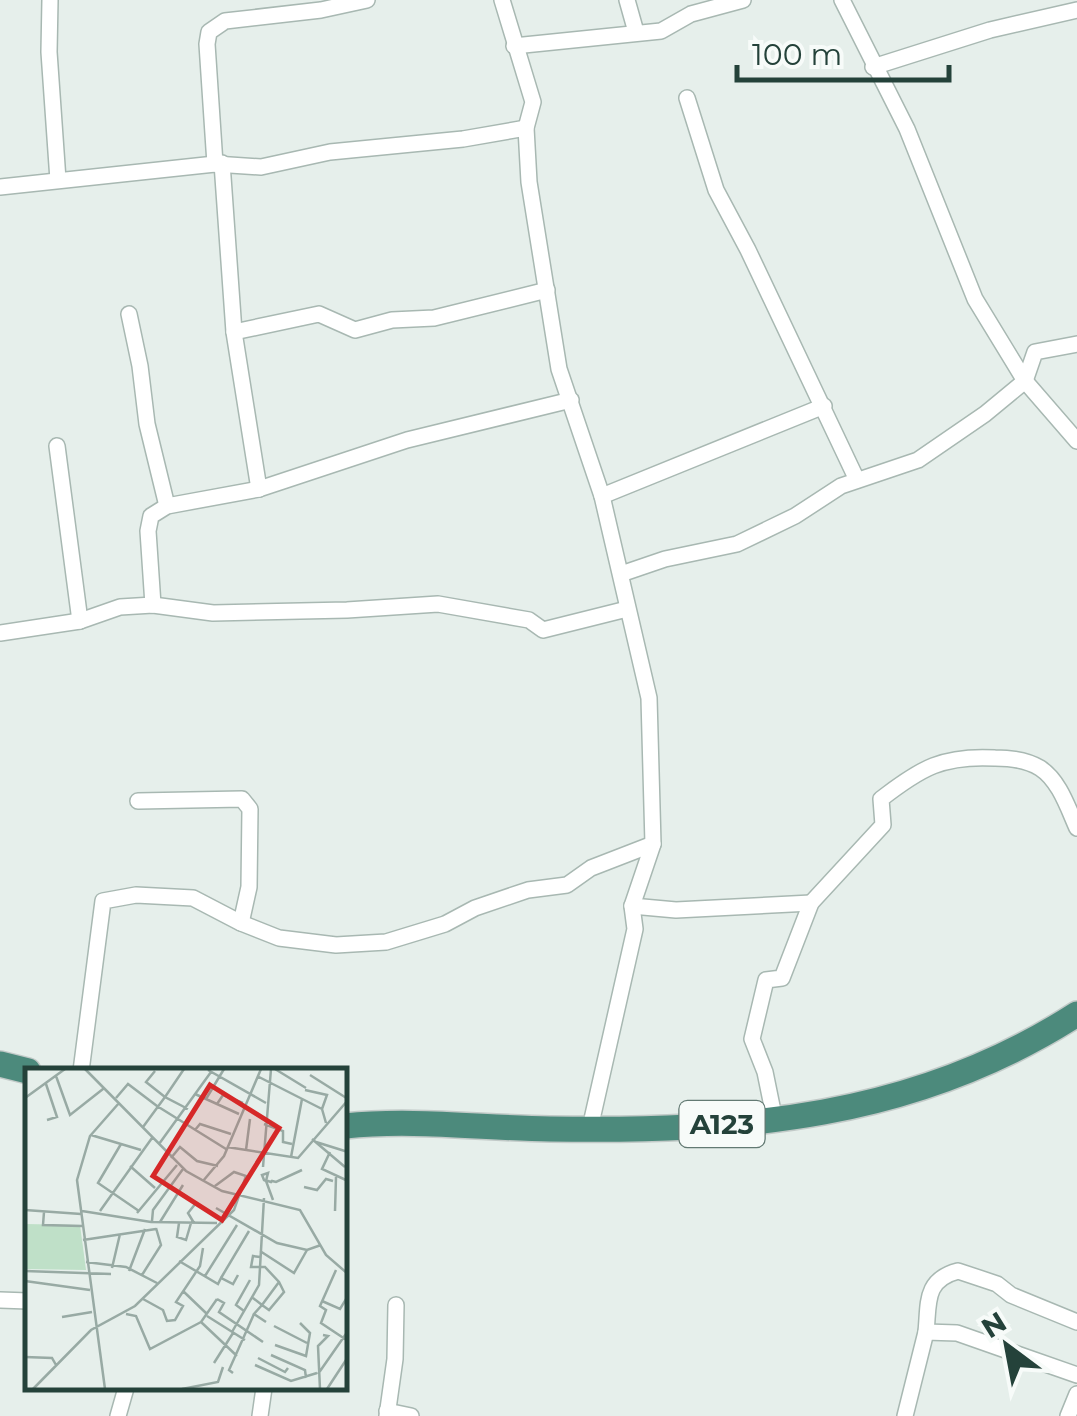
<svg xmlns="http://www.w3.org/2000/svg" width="1077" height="1416" viewBox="0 0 1077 1416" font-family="Montserrat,sans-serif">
	<rect width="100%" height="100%" fill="#e6efeb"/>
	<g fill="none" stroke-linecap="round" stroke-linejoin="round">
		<g stroke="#a8b8b2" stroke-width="18">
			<g id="minor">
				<path d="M50,0L49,52L58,180"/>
				<path d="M502,0L533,102L526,128L529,182L559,369L602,496L649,698L653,844L632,906L635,929L590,1128"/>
				<path d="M627,0L636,32"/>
				<path d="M842,0L907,129L975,299L1025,381L1077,441"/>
				<path d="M514,46L661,31L691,14L743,0"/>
				<path d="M873,67L990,30L1077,10"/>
				<path d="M687,98L716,190L748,250L857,480"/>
				<path d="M222,163L234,332L259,489"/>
				<path d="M215,164L207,44L209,32L225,21L321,10L367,0"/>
				<path d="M0,187L215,164L261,167L330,152L463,139L526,128"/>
				<path d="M129,314L140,366L147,424L167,506"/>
				<path d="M234,332L319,314L355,330L392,320L434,318L547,290"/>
				<path d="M57,446L80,621"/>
				<path d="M602,496L824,406"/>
				<path d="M621,574L665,559L737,544L795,516L841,486L918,460L985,414L1025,381L1035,352L1077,344"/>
				<path d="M153,605L148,531L151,516L167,506L259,489L407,440L571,400"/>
				<path d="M0,633L80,621L120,607L153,605L213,613L347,610L438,604L529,620L543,630L627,609"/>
				<path d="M138,801L242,799L250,809L249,887L241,923"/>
				<path d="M632,906L676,910L811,903"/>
				<path d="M81,1071L103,901L136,895L193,898L241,923L279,938L336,945L386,942L445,924L475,908L528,890L567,885L591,868L653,844"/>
				<path d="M775,1121L765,1072L752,1039L766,980L782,978L811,903L883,825L881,799C921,768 943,755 995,758C1010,758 1027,760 1040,768C1059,780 1068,808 1077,828"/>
				<path d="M0,1300L28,1301"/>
				<path d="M926,1332C929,1303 924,1280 958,1271L997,1284L1011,1295L1077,1322"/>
				<path d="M387,1411L411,1416"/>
				<path d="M118,1416L126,1388"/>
				<path d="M260,1416L264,1388"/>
				<path d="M387,1416L395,1359L396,1305"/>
				<path d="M905,1416L926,1332L957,1333L1077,1375"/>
				<path d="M1068,1416L1077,1394"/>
			</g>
		</g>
		<g stroke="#c2cac8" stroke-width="28">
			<g id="trunk">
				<path d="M0,1064L28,1071"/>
				<path d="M345,1126C413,1119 482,1128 550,1129C740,1132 914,1119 1077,1014"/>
			</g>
		</g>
		<use href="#minor" stroke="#fff" stroke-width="15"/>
		<use href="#trunk" stroke="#4c8a7c" stroke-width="25"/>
	</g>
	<g text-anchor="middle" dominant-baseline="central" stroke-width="8" stroke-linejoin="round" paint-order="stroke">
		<rect fill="#f7fbf9" stroke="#637a73" stroke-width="2.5" x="679.5" y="1101" width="85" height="46" rx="8"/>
		<g font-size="28" font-weight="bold" fill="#24423a">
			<text x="722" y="1124">A123</text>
		</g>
	</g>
	<g transform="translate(25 1068)">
		<rect width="322" height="322" fill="#e6efeb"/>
		<path d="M0,156L55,157L61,202L0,201Z" fill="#bfe0c8"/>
		<path fill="none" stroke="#98aaa4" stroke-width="2.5" d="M60,1L161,103L197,123L275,142L301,187L323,206M159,1L140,29L163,41M250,1L281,20M183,2L241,35M285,7L323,31M31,8L45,47L78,21M232,8L297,41L301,55M21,16L32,49L22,52M280,22L302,27L297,41M170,26L214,46M0,30L40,1M91,30L103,16L132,38M181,31L199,1M192,36L198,27L218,35M132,38L201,81M239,56L258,63V74L267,76M118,59L140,29L121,14L130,3M170,62L175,56L206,66M66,67L116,82M287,71L320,99M291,74L323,84M96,76L73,115L114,143M134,76L186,4M202,79L273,90L323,32M221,82L225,51M305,84L297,101L323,113M266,89L277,31M146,90L155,79L172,93L193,98M105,98L130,120M238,99L246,1M178,113L199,88L236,1M279,119L292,122L301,111L308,113M153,123L171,135L163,145L169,155M248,132L241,113L243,105L237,107L239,112L241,113H243L246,114L247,113L251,114L277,102M191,140L252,175L282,182L296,177M0,142L56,146M57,143L126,154L192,155M75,143L127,70M310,143L311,109M19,144L18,157L57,158M112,145L152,97M127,153L128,142L158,101M135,154L158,117M154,155L152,169L161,172L166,155M58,172L131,161M235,183L269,205L282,182M235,189L228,188L226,199H240L254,214L259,224L244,242L237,237L254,214M154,193L193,216L196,210L208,216L213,207M61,194L101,199L132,215M87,200L95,166M311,202L295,238L301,242L296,255L323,273M0,203L86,206M104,203L120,161M117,207L136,177L131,160M180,208L212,157M196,210L224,163M0,213L65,222M158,223L182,246M228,230L237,237L229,246L241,254M118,231L138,242L142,253L150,252L158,238L151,234L175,198L178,180M192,231L176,254L212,288M192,231L199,235L194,244L238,274M297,233L315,241L323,228M219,243L211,237L225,212M101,246L111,248L125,281L176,254M182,248L220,272M37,249L67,244M249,258L282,275M207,264L234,217L239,130M250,277L281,288L285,265L275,255M246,287L280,302L281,310M0,289L27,290L31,297M233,290L260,304L263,300M189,295L208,265M230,297L266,313L292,305M208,305L204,302L229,246M293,306L323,263M8,321L66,262L110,238L209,142L221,108L209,104L190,118M80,321L52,112L65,68L94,35M157,321L193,314L198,299M295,321L293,278L303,268L298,267M302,321L323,289"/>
		<path fill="#d62828" fill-opacity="0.15" stroke="#d62828" stroke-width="5" d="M185,17L254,60L197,152L128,108Z"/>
		<rect width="322" height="322" fill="none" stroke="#24423a" stroke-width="5"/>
	</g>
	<g transform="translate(1007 1346) rotate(328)" stroke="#f7fbf9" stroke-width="8" paint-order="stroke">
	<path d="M0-8L18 38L0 25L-18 38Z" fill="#24423a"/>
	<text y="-15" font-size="28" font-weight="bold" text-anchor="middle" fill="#24423a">N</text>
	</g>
	<path d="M737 65v15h212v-15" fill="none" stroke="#24423a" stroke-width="5"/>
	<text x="752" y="65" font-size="30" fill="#24423a" stroke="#f7fbf9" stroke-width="8" paint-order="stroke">100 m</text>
</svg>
